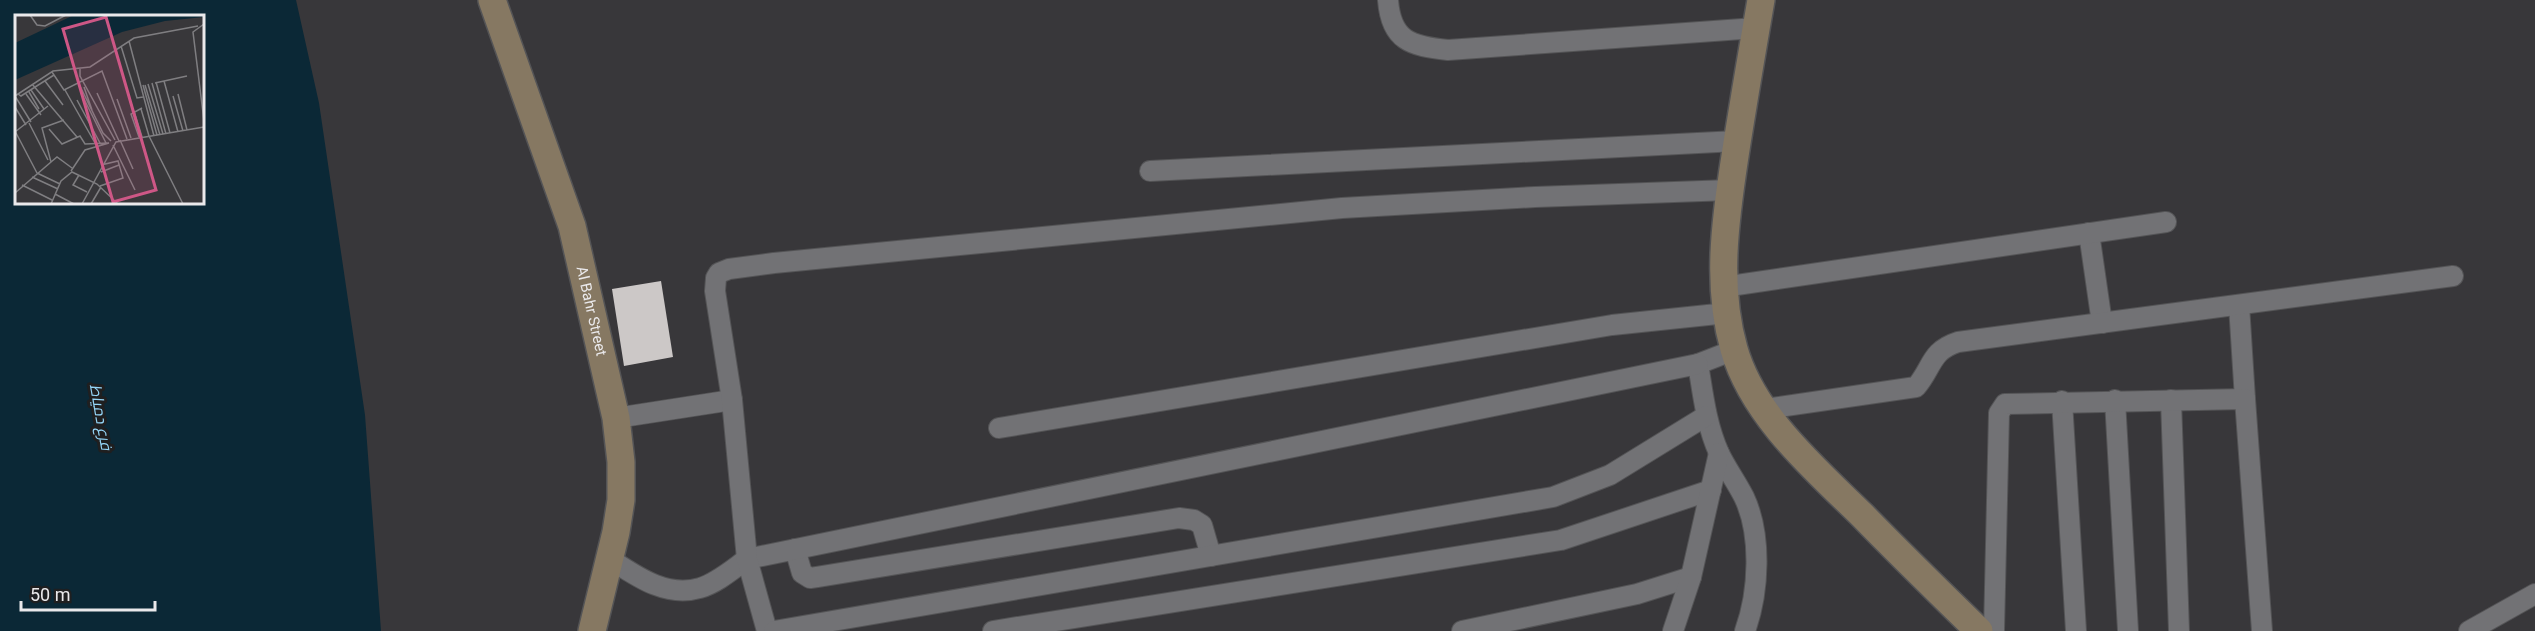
<svg xmlns="http://www.w3.org/2000/svg" width="2535" height="631" viewBox="0 0 2535 631" font-family="Roboto,Cairo,sans-serif">
	<rect width="100%" height="100%" fill="#38373a"/>
	<path fill="#0b2836" fill-rule="evenodd" d="M0,0H296L319,103L365,415L381,631H0ZM16,16H202V202H16Z"/>
	<path fill="#ccc8c7" d="M661,281L673,357L624,366L612,289Z"/>
	<g fill="none" stroke-linecap="round" stroke-linejoin="round">
		<g stroke="#545456" stroke-width="22">
			<g id="street">
				<path d="M1388,0C1391,41 1411,46 1448,50L1756,28"/>
				<path d="M1150,171L1737,141"/>
				<path d="M2089,233L2102,323"/>
				<path d="M1723,287L2166,222"/>
				<path d="M2239,305L2245,399"/>
				<path d="M1734,350L1698,364C1703,394 1706,424 1719,453C1726,468 1736,481 1744,497C1762,535 1759,592 1745,631"/>
				<path d="M2115,400L2128,631"/>
				<path d="M2171,400L2179,631"/>
				<path d="M2062,401L2076,631"/>
				<path d="M1765,409L1916,387C1933,367 1930,351 1958,342L2453,276"/>
				<path d="M616,418L732,400"/>
				<path d="M999,428L1612,325L1727,313"/>
				<path d="M795,549L802,573L810,578L817,577L1179,518L1194,520L1202,525L1211,556"/>
				<path d="M610,559C636,576 666,598 700,588C717,583 733,569 747,559L1698,364"/>
				<path d="M767,631L747,559L732,400L715,291L716,278L719,273L729,269L774,263L1342,208L1535,197L1730,190"/>
				<path d="M774,631L1553,497L1610,475L1706,416"/>
				<path d="M993,631L1561,540L1711,490"/>
				<path d="M1462,631L1637,594L1691,577"/>
				<path d="M1673,631L1691,577L1719,453"/>
				<path d="M1994,631L1999,413L2005,404L2245,399L2262,631"/>
				<path d="M2469,631L2535,594"/>
			</g>
		</g>
		<g stroke="#545456" stroke-width="30">
			<g id="secondary">
				<path id="s1" d="M492,0L572,226L616,418L621,462V500L616,532L592,631"/>
				<path d="M1761,0C1752,52 1743,104 1735,156C1725,221 1716,286 1734,349C1753,416 1815,469 1863,516C1901,555 1940,593 1979,631"/>
			</g>
		</g>
		<use href="#street" stroke="#727275" stroke-width="20"/>
		<use href="#secondary" stroke="#867862" stroke-width="27"/>
	</g>
	<g text-anchor="middle" dominant-baseline="central" stroke-width="6" stroke-linejoin="round" paint-order="stroke">
		<g font-size="15" fill="#eae9eb" stroke="#1f1f20">
			<text stroke="none"><textPath href="#s1" startOffset="327">Al Bahr Street</textPath></text>
		</g>
		<g font-size="16" font-style="italic" fill="#94d5f7" stroke="#1f1f20">
			<text transform="translate(101 417) rotate(80)">فرع دمياط</text>
		</g>
	</g>
	<g transform="translate(15 15)">
		<rect width="189" height="189" fill="#38373a"/>
		<path d="M59,0H189V2L150,6L107,17L0,65V28Z" fill="#0b2836"/>
		<path fill="none" stroke="#7f7e81" stroke-width="1.5" d="M15,0L22,10L30,11L51,0M189,9L178,17L189,106M114,26L139,121M106,31L122,83L128,82M65,54V61L100,125M37,57L49,75L87,56L112,124M30,66L48,90M149,66L163,117M63,67L88,118L96,126M141,67L155,118M137,68L151,119M140,68L172,61M17,69L62,122M133,69L148,119M128,70L142,120M130,70L145,120M69,72L77,95M16,75L29,94M50,75L80,128M14,77L24,94M66,78L91,128M82,78L104,126M3,79L6,81L39,60M11,79L26,100M163,79L172,115M0,81L38,56L75,52L119,23L183,11M0,81L16,107M158,81L168,116M102,84L116,123M62,85L85,128M0,92L11,110M126,94L134,121L168,189M119,96L127,122M14,108L33,145M34,114L47,129L65,121L70,129L94,128M0,116L22,158M0,117L33,91M124,122L116,99L127,93M105,125L118,154M98,130L120,175M36,147L42,142L57,153M56,156L70,135L94,128M86,157L104,150M22,158L45,169M64,160L58,170L72,177M17,162L43,174M7,170L37,185M85,171L108,163L103,146L86,150M0,178L36,147L27,113L49,105M40,179L59,189M36,189L46,166L57,157L82,169L103,189M67,189L101,127L189,112M76,189L86,172"/>
		<path fill="#ce5786" fill-opacity="0.15" stroke="#ce5786" stroke-width="3" d="M91,2L141,175L98,187L48,14Z"/>
		<rect width="189" height="189" fill="none" stroke="#eae9eb" stroke-width="3"/>
	</g>
	<path d="M21 601v9h134v-9" fill="none" stroke="#eae9eb" stroke-width="3"/>
	<text x="30" y="601" font-size="18" fill="#eae9eb" stroke="#1f1f20" stroke-width="4.5" paint-order="stroke">50 m</text>
</svg>
